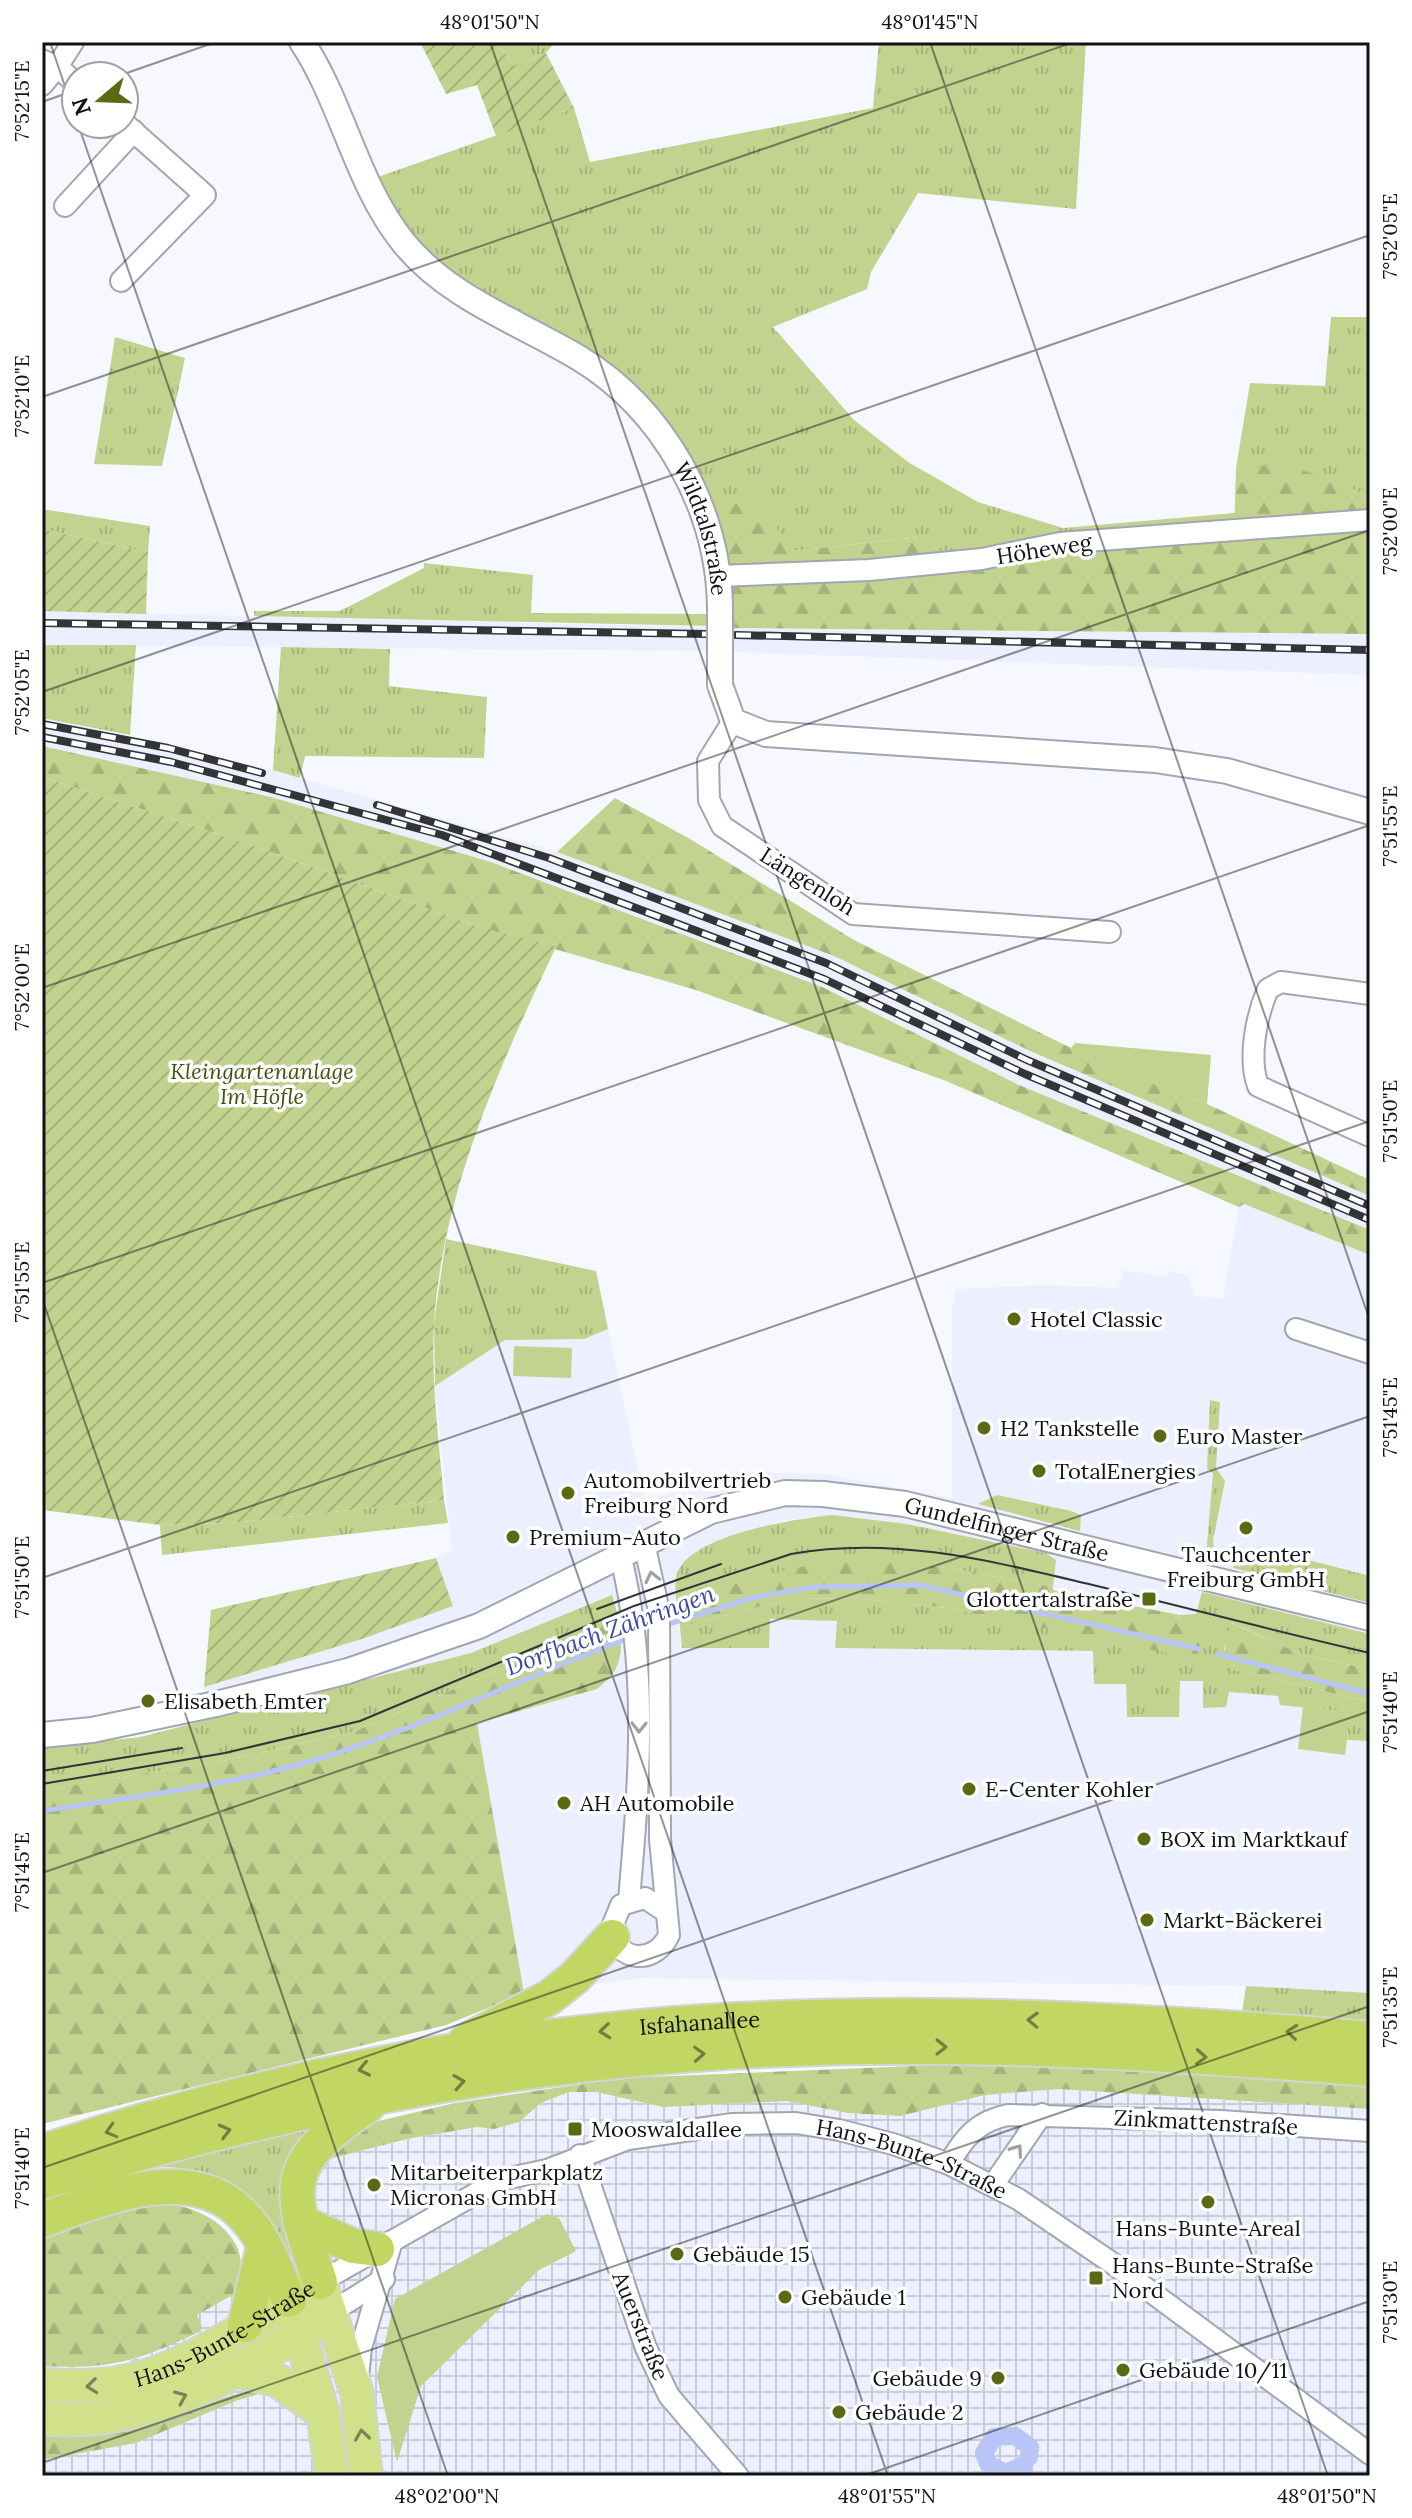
<svg xmlns="http://www.w3.org/2000/svg" width="1412" height="2518" viewBox="0 0 1412 2518" font-family="Lora,serif">
	<defs>
		<pattern id="industrial-grid" width="8" height="8" patternUnits="userSpaceOnUse" patternTransform="scale(2)"><rect width="8" height="8" fill="#ebeffe"/><path d="M0 4h8M4 0v8" fill="none" stroke="#c8ccd9"/></pattern>
		<pattern id="grass-tufts" width="24" height="20" patternUnits="userSpaceOnUse" patternTransform="scale(2)"><rect width="24" height="20" fill="#c2d28f"/><path d="M3 7l-1-3M5 7V3M7 7l1-3M15 17l-1-3M17 17v-4M19 17l1-3" fill="none" stroke="#a6b37a"/></pattern>
		<pattern id="forest-firs" width="22" height="20" patternUnits="userSpaceOnUse" patternTransform="scale(2)"><rect width="22" height="20" fill="#c2d28f"/><path d="M5 1l3.5 6h-7zM16 11l3.5 6h-7z" fill="#a6b37a"/></pattern>
		<pattern id="garden-furrows" width="10" height="10" patternUnits="userSpaceOnUse" patternTransform="scale(2)"><rect width="10" height="10" fill="#c2d28f"/><path d="M-1 1l2-2M0 10L10 0M9 11l2-2" fill="none" stroke="#a6b37a"/></pattern>
	</defs>
	<rect width="100%" height="100%" fill="#f7f8ff"/>
	<g fill="#ebeffe" fill-rule="evenodd">
		<path d="M42,611L732,628L1370,634V675L709,651L42,645Z"/>
		<path d="M42,717L273,770L557,852L834,956L1030,1051L1370,1196V1230L1019,1085L822,987L491,862L271,797L42,746Z"/>
		<path d="M1244,1204L1370,1255V1669L1196,1615H1180L1053,1587L676,1600L682,1647L768,1648L769,1618L837,1621L836,1648L1094,1651L1126,1684L1127,1717H1179L1180,1681H1203L1204,1708L1229,1692L1278,1696L1280,1705L1350,1712L1347,1740L1370,1741V1993L1246,1986L641,1978L524,1993L477,1723L597,1688L622,1654L618,1619L128,1776L42,1790L122,1750L463,1656L212,1721L204,1687L362,1639L453,1606L436,1558L452,1551L435,1386L505,1340L584,1339L608,1329L645,1503L725,1472L822,1474L952,1498V1311L956,1289L1049,1285L1118,1288L1124,1270L1166,1277L1169,1271L1188,1275L1195,1296L1223,1299L1239,1207ZM832,1515L907,1524L1046,1553L1053,1558L693,1552L784,1520Z"/>
	</g>
	<path fill="url(#industrial-grid)" d="M1059,2089L1370,2109V2476H42V2460L136,2443L238,2400L263,2393L248,2390L157,2423L119,2431L89,2435L42,2433V2366L101,2368L124,2363L199,2332L197,2315L241,2290L311,2194L322,2165L333,2158L407,2139L477,2127L494,2129L519,2122L541,2103L569,2092H596L663,2107L787,2101L848,2113L900,2116L985,2095Z"/>
	<g fill="url(#grass-tufts)">
		<path d="M496,42H555L546,53L514,65Z"/>
		<path d="M879,42H1086L1076,209L918,193L871,272L867,289L773,327L854,420L908,462L978,502L1063,528L1235,513L1234,537L934,570L920,537L792,551L713,508L727,559L732,606H709C708,590 707,573 705,557C696,503 650,426 607,391C556,352 493,325 438,292L447,270L409,230L375,178L574,108L590,162L873,108Z"/>
		<path d="M1331,317H1370V497C1319,474 1293,463 1236,468L1250,383L1325,386Z"/>
		<path d="M115,337L185,358L162,466L94,464Z"/>
		<path d="M42,509L150,526L148,552L42,529Z"/>
		<path d="M424,563L533,575L531,613L709,614V626L254,616V611H340L424,568Z"/>
		<path d="M42,645H136L130,735L42,718Z"/>
		<path d="M281,647L390,649L389,686L487,697L484,758L305,756L300,778L273,770Z"/>
		<path d="M446,1239L596,1271L608,1329L584,1339L505,1340L435,1386L434,1323Z"/>
		<path d="M1210,1400L1220,1402L1216,1468L1225,1481L1213,1540L1215,1565L1207,1563L1206,1556L1213,1473L1207,1469Z"/>
		<path d="M997,1495L1071,1511L1081,1515L1080,1531L978,1504Z"/>
		<path d="M444,1500L448,1523L162,1555L160,1525L232,1523Z"/>
		<path d="M832,1515L907,1524L1046,1553L1056,1560L1053,1587L923,1564L716,1589L676,1600C676,1591 674,1577 679,1569C699,1534 793,1519 832,1515Z"/>
		<path d="M1258,1547L1370,1576V1603L1233,1568L1236,1558L1254,1563Z"/>
		<path d="M1202,1592L1370,1634V1669L1304,1655L1232,1623L1224,1649L1232,1669L1370,1702V1741L1347,1740L1349,1712L1280,1705L1278,1696L1229,1692L1226,1707L1203,1708V1681H1180L1179,1717H1127L1126,1684H1094L1093,1651L835,1648L837,1621L770,1619L769,1648H682L680,1627L794,1598L861,1599L947,1608L1195,1658L1179,1621L1180,1615L1196,1614Z"/>
		<path d="M612,1595L619,1619L353,1732L227,1760L42,1790V1748L140,1737L471,1653Z"/>
		<path d="M1246,1986L1370,1993V2028L1241,2019Z"/>
		<path d="M327,2114C317,2125 302,2134 294,2145C273,2173 291,2220 297,2251L285,2258C266,2240 215,2182 196,2173C155,2154 83,2187 42,2202V2194Z"/>
	</g>
	<g fill="url(#forest-firs)">
		<path d="M1277,464L1323,476L1370,497V634L732,628L727,559L713,508L758,500L792,551L920,537L932,547L934,569L1059,550L1234,536L1236,468Z"/>
		<path d="M42,746L271,797L491,862L822,987L1019,1085L1370,1230V1255L1244,1204L1239,1207L946,1081L696,990L479,927L246,843L42,777Z"/>
		<path d="M615,798L690,839L854,940L1071,1048L1076,1054L1207,1104L1370,1180V1196L1030,1051L834,956L557,852Z"/>
		<path d="M853,1561L923,1564L1053,1587V1590L1180,1615L1179,1621L1205,1628L1196,1659L947,1608L861,1599L794,1598L680,1627L676,1600L792,1568Z"/>
		<path d="M619,1619C622,1651 625,1668 597,1689L477,1723L524,1993L446,2025L42,2124V1790L227,1760L353,1732Z"/>
		<path d="M1231,1623L1304,1655L1370,1669V1702L1232,1669C1219,1655 1227,1639 1231,1623Z"/>
		<path d="M937,2065H1089L1370,2085V2109L1059,2089L985,2095L900,2116L848,2113L787,2101L663,2107L596,2092H569L541,2103L519,2122L494,2129L477,2127L407,2139L333,2158L322,2165L357,2126L455,2103L623,2078Z"/>
		<path d="M152,2201C183,2204 222,2215 237,2247C243,2260 241,2276 241,2290L197,2315L202,2327L199,2332C137,2361 111,2370 42,2366V2231Z"/>
		<path d="M260,2389L263,2393L238,2400L136,2443L42,2460V2433C81,2438 122,2434 159,2422C193,2411 225,2394 260,2389Z"/>
	</g>
	<g fill="#c2d28f">
		<path d="M1075,1043L1211,1055L1207,1104L1075,1054L1071,1048Z"/>
		<path d="M514,1346L572,1348L571,1378L513,1376Z"/>
		<path d="M1303,1707L1350,1712L1345,1755L1298,1749Z"/>
		<path d="M547,2214L559,2218L576,2251L539,2270L421,2386L397,2462L377,2377L395,2299Z"/>
	</g>
	<g fill="url(#garden-furrows)">
		<path d="M420,42H496L514,65L546,53L574,108L496,136L477,85L446,94Z"/>
		<path d="M42,529L148,552L146,614L42,611Z"/>
		<path d="M42,777L246,843L479,927L556,947C500,1065 443,1190 434,1323C431,1382 439,1442 444,1500L232,1523L160,1525L42,1510Z"/>
		<path d="M436,1558L453,1606L362,1639L204,1687L211,1610Z"/>
	</g>
	<g fill="none" stroke-linecap="round" stroke-linejoin="round">
		<g stroke="#b8c5f6" stroke-width="5">
			<path d="M665,1625L755,1597L813,1587L920,1585L1199,1649"/>
			<path d="M1218,1654L1370,1694"/>
			<path d="M42,1811C130,1797 226,1786 311,1761C420,1729 523,1677 629,1638"/>
		</g>
		<path stroke="#b8c5f6" stroke-width="18" d="M1024,2465L1005,2473L988,2464L984,2453L994,2437L1015,2436L1030,2447L1029,2457"/>
		<g stroke="#a3a6b0" stroke-width="24">
			<g id="minor">
				<path d="M42,60L57,67L73,42"/>
				<path d="M42,85L57,67L76,83"/>
				<path d="M65,206L134,131"/>
				<path d="M121,281L205,195L124,123"/>
				<path d="M718,576L869,570L982,559L1060,543L1370,520"/>
				<path d="M733,721L708,761L709,800L722,826L853,914L1110,932"/>
				<path d="M1370,994L1281,982L1268,989C1256,1017 1248,1058 1258,1086L1370,1136"/>
				<path d="M1296,1329L1370,1353"/>
				<path d="M644,1543L659,1611L660,1839L669,1935C655,1965 617,1963 611,1929L621,1905L645,1898L665,1911"/>
				<path d="M620,1554C649,1668 639,1784 629,1900"/>
				<path d="M580,2155L646,2348L669,2396L738,2476"/>
				<path d="M949,2164C964,2137 978,2121 1008,2115L1221,2121L1370,2131"/>
				<path d="M993,2185L1042,2114"/>
				<path id="s1" d="M320,2282L500,2180L547,2170L628,2139L733,2124L796,2123L839,2130L893,2144L949,2164L1018,2199L1112,2263L1370,2454"/>
				<path d="M330,2313L384,2279"/>
				<path d="M358,2377L361,2348L392,2241"/>
			</g>
		</g>
		<g stroke="#a3a6b0" stroke-width="28">
			<g id="tertiary">
				<path id="s2" d="M302,42C343,104 356,183 403,242C448,298 519,322 579,358C663,409 718,507 720,606"/>
				<path d="M720,685L733,721L766,734L1155,760L1227,771L1370,812"/>
				<path id="s3" d="M42,1735L92,1730L216,1704L348,1671L479,1626L711,1511L785,1493L823,1494L905,1504L1370,1618"/>
			</g>
		</g>
		<g stroke="#d4d4d5" stroke-width="36">
			<g id="primary">
				<path d="M294,2314L323,2413L332,2476"/>
				<path d="M235,2371L277,2380L323,2413"/>
				<path id="s4" d="M42,2385C75,2387 108,2387 140,2378C201,2361 265,2313 320,2282L357,2393L366,2476"/>
				<path d="M42,2418C150,2430 243,2370 330,2313"/>
			</g>
		</g>
		<g stroke="#d4d4d5" stroke-width="38">
			<g id="trunk">
				<path d="M466,2041L550,1997L575,1977L612,1937"/>
				<path id="s5" d="M42,2152C262,2079 505,2032 736,2020C947,2009 1160,2021 1370,2039"/>
				<path d="M42,2182C251,2117 465,2072 683,2055C912,2037 1141,2051 1370,2069"/>
				<path d="M42,2220C101,2199 188,2161 241,2213C265,2236 276,2271 289,2300"/>
				<path d="M300,2222L353,2246L377,2249"/>
				<path d="M320,2282C287,2186 280,2165 368,2105"/>
				<path d="M245,2325L264,2246"/>
			</g>
		</g>
		<use href="#minor" stroke="#fff" stroke-width="20"/>
		<use href="#tertiary" stroke="#fff" stroke-width="24"/>
		<use href="#primary" stroke="#d1e18a" stroke-width="32"/>
		<use href="#trunk" stroke="#c2d763" stroke-width="34"/>
		<g stroke="#333438" stroke-width="2">
			<path d="M597,1609L721,1564"/>
			<path d="M42,1771L182,1748"/>
			<path d="M42,1784L225,1753L360,1721L634,1606L791,1554C896,1535 995,1562 1097,1586C1188,1608 1279,1632 1370,1653"/>
		</g>
		<g stroke="#333438" stroke-width="8">
			<g id="rail">
				<path d="M42,623L708,634"/>
				<path d="M736,635L1370,650"/>
				<path d="M42,724L168,748L262,773"/>
				<path d="M42,737L171,762L442,835L824,979L1025,1074L1370,1220"/>
				<path d="M377,805L549,858L826,963L1027,1060L1370,1206"/>
			</g>
		</g>
		<use href="#rail" stroke="#fff" stroke-width="5" stroke-dasharray="15" stroke-linecap="butt"/>
		<g stroke="#a3a6b0" stroke-width="28" stroke-linecap="butt">
			<path id="tertiary-bridge" d="M720,685V606"/>
		</g>
		<use href="#tertiary-bridge" stroke="#fff" stroke-width="24"/>
	</g>
	<defs><path id="oneway-chevron" d="M-2-3.5L2.5 0L-2 3.5" fill="none" stroke-width="1.6" stroke-linecap="round" stroke-linejoin="round" transform="scale(2)"/></defs>
	<g stroke="#a0a0a1">
		<use href="#oneway-chevron" transform="translate(652 1577) rotate(-103)"/>
		<use href="#oneway-chevron" transform="translate(639 1727) rotate(91)"/>
		<use href="#oneway-chevron" transform="translate(1017 2150) rotate(-55)"/>
	</g>
	<g stroke="#727e40">
		<use href="#oneway-chevron" transform="translate(1033 2020) rotate(-178)"/>
		<use href="#oneway-chevron" transform="translate(605 2031) rotate(174)"/>
		<use href="#oneway-chevron" transform="translate(1292 2032) rotate(-175)"/>
		<use href="#oneway-chevron" transform="translate(941 2047)"/>
		<use href="#oneway-chevron" transform="translate(699 2054) rotate(-3)"/>
		<use href="#oneway-chevron" transform="translate(1201 2057) rotate(3)"/>
		<use href="#oneway-chevron" transform="translate(364 2069) rotate(168)"/>
		<use href="#oneway-chevron" transform="translate(459 2082) rotate(-9)"/>
		<use href="#oneway-chevron" transform="translate(111 2131) rotate(164)"/>
		<use href="#oneway-chevron" transform="translate(225 2131) rotate(-14)"/>
	</g>
	<g stroke="#7b8455">
		<use href="#oneway-chevron" transform="translate(92 2386) rotate(174)"/>
		<use href="#oneway-chevron" transform="translate(181 2397) rotate(-23)"/>
		<use href="#oneway-chevron" transform="translate(362 2435) rotate(-98)"/>
	</g>
	<path fill="none" stroke="#111215" stroke-width="2" stroke-opacity="0.45" d="M50,42L76,119M490,42L1328,2476M930,42L1370,1321M118,76L216,42M42,102L76,90M78,124L888,2476M42,397L1074,42M42,692L1370,235M42,988L1370,530M42,1283L1370,825M42,1298L448,2476M42,1578L1370,1121M42,1873L1370,1416M42,2168L1370,1711M42,2463L1370,2006M863,2476L1370,2301"/>
	<g fill="#5b6913" stroke="#fff" stroke-width="3">
		<circle cx="1014" cy="1319" r="8"/>
		<circle cx="984" cy="1428" r="8"/>
		<circle cx="1160" cy="1436" r="8"/>
		<circle cx="1039" cy="1471" r="8"/>
		<circle cx="568" cy="1493" r="8"/>
		<circle cx="1246" cy="1528" r="8"/>
		<circle cx="513" cy="1537" r="8"/>
		<rect x="1141" y="1591" width="16" height="16" rx="4"/>
		<circle cx="148" cy="1701" r="8"/>
		<circle cx="969" cy="1789" r="8"/>
		<circle cx="564" cy="1803" r="8"/>
		<circle cx="1144" cy="1839" r="8"/>
		<circle cx="1147" cy="1920" r="8"/>
		<rect x="567" y="2121" width="16" height="16" rx="4"/>
		<circle cx="374" cy="2185" r="8"/>
		<circle cx="1208" cy="2202" r="8"/>
		<circle cx="677" cy="2254" r="8"/>
		<rect x="1088" y="2270" width="16" height="16" rx="4"/>
		<circle cx="785" cy="2297" r="8"/>
		<circle cx="1123" cy="2370" r="8"/>
		<circle cx="998" cy="2378" r="8"/>
		<circle cx="839" cy="2412" r="8"/>
	</g>
	<g text-anchor="middle" dominant-baseline="central" stroke-width="7" stroke-linejoin="round" paint-order="stroke">
		<g font-size="22" fill="#111215" stroke="#fff">
			<text stroke="none"><textPath href="#s2" startOffset="654">Wildtalstraße</textPath></text>
			<text transform="translate(1044 549) rotate(-9)">Höheweg</text>
			<text transform="translate(808 881) rotate(32)">Längenloh</text>
			<text stroke="none"><textPath href="#s3" startOffset="1012">Gundelfinger Straße</textPath></text>
			<text stroke="none"><textPath href="#s5" startOffset="672">Isfahanallee</textPath></text>
			<text transform="translate(1206 2122) rotate(3)">Zinkmattenstraße</text>
			<text stroke="none"><textPath href="#s1" startOffset="632">Hans-Bunte-Straße</textPath></text>
			<text transform="translate(641 2326) rotate(68)">Auerstraße</text>
			<text stroke="none"><textPath href="#s4" startOffset="194">Hans-Bunte-Straße</textPath></text>
		</g>
		<g font-size="22" font-style="italic" fill="#45510e" stroke="#fff">
			<text x="262" y="1071">Kleingartenanlage<tspan x="262" dy="25">Im Höfle</tspan></text>
		</g>
		<g font-size="22" fill="#111215" stroke="#fff" text-anchor="start">
			<text x="1030" y="1319">Hotel Classic</text>
			<text x="1000" y="1428">H2 Tankstelle</text>
			<text x="1176" y="1436">Euro Master</text>
			<text x="1055" y="1471">TotalEnergies</text>
			<text x="584" y="1480">Automobilvertrieb<tspan x="584" dy="25">Freiburg Nord</tspan></text>
			<text x="529" y="1537">Premium-Auto</text>
			<text x="1246" y="1554" text-anchor="middle">Tauchcenter<tspan x="1246" dy="25">Freiburg GmbH</tspan></text>
			<text x="1133" y="1599" text-anchor="end">Glottertalstraße</text>
			<text x="164" y="1701">Elisabeth Emter</text>
			<text x="985" y="1789">E-Center Kohler</text>
			<text x="580" y="1803">AH Automobile</text>
			<text x="1160" y="1839">BOX im Marktkauf</text>
			<text x="1163" y="1920">Markt-Bäckerei</text>
			<text x="591" y="2129">Mooswaldallee</text>
			<text x="390" y="2172">Mitarbeiterparkplatz<tspan x="390" dy="25">Micronas GmbH</tspan></text>
			<text x="1208" y="2228" text-anchor="middle">Hans-Bunte-Areal</text>
			<text x="693" y="2254">Gebäude 15</text>
			<text x="1112" y="2265">Hans-Bunte-Straße<tspan x="1112" dy="25">Nord</tspan></text>
			<text x="801" y="2297">Gebäude 1</text>
			<text x="1139" y="2370">Gebäude 10/11</text>
			<text x="982" y="2378" text-anchor="end">Gebäude 9</text>
			<text x="855" y="2412">Gebäude 2</text>
		</g>
		<g font-size="24" font-style="italic" fill="#3b47a3" stroke="#fff">
			<text transform="translate(610 1630) rotate(-20)">Dorfbach Zähringen</text>
		</g>
	</g>
	<rect width="1412" height="2518" fill="none" stroke="#ffffff" stroke-width="88"/>
	<g transform="translate(100 100) rotate(251)"><circle r="38" fill="#ffffff" stroke="#a0a0a1" stroke-width="2"/>
	<path d="M0-6L14 30L0 20L-14 30Z" fill="#5b6913"/>
	<text y="-12" font-size="22" font-weight="bold" text-anchor="middle" fill="#111215">N</text>
	</g>
	<rect x="44" y="44" width="1324" height="2430" fill="none" stroke="#111215" stroke-width="3"/>
	<g font-size="20" text-anchor="middle" fill="#111215">
		<text x="490" y="29">48°01'50"N</text>
		<text x="930" y="29">48°01'45"N</text>
		<text transform="translate(22 101) rotate(-90)" y="7">7°52'15"E</text>
		<text transform="translate(1390 236) rotate(-90)" y="7">7°52'05"E</text>
		<text transform="translate(22 396) rotate(-90)" y="7">7°52'10"E</text>
		<text transform="translate(1390 531) rotate(-90)" y="7">7°52'00"E</text>
		<text transform="translate(22 692) rotate(-90)" y="7">7°52'05"E</text>
		<text transform="translate(1390 826) rotate(-90)" y="7">7°51'55"E</text>
		<text transform="translate(22 987) rotate(-90)" y="7">7°52'00"E</text>
		<text transform="translate(1390 1121) rotate(-90)" y="7">7°51'50"E</text>
		<text transform="translate(22 1282) rotate(-90)" y="7">7°51'55"E</text>
		<text transform="translate(1390 1417) rotate(-90)" y="7">7°51'45"E</text>
		<text transform="translate(22 1577) rotate(-90)" y="7">7°51'50"E</text>
		<text transform="translate(1390 1712) rotate(-90)" y="7">7°51'40"E</text>
		<text transform="translate(22 1872) rotate(-90)" y="7">7°51'45"E</text>
		<text transform="translate(1390 2007) rotate(-90)" y="7">7°51'35"E</text>
		<text transform="translate(22 2168) rotate(-90)" y="7">7°51'40"E</text>
		<text transform="translate(1390 2302) rotate(-90)" y="7">7°51'30"E</text>
		<text x="447" y="2503">48°02'00"N</text>
		<text x="887" y="2503">48°01'55"N</text>
		<text x="1327" y="2503">48°01'50"N</text>
	</g>
</svg>
